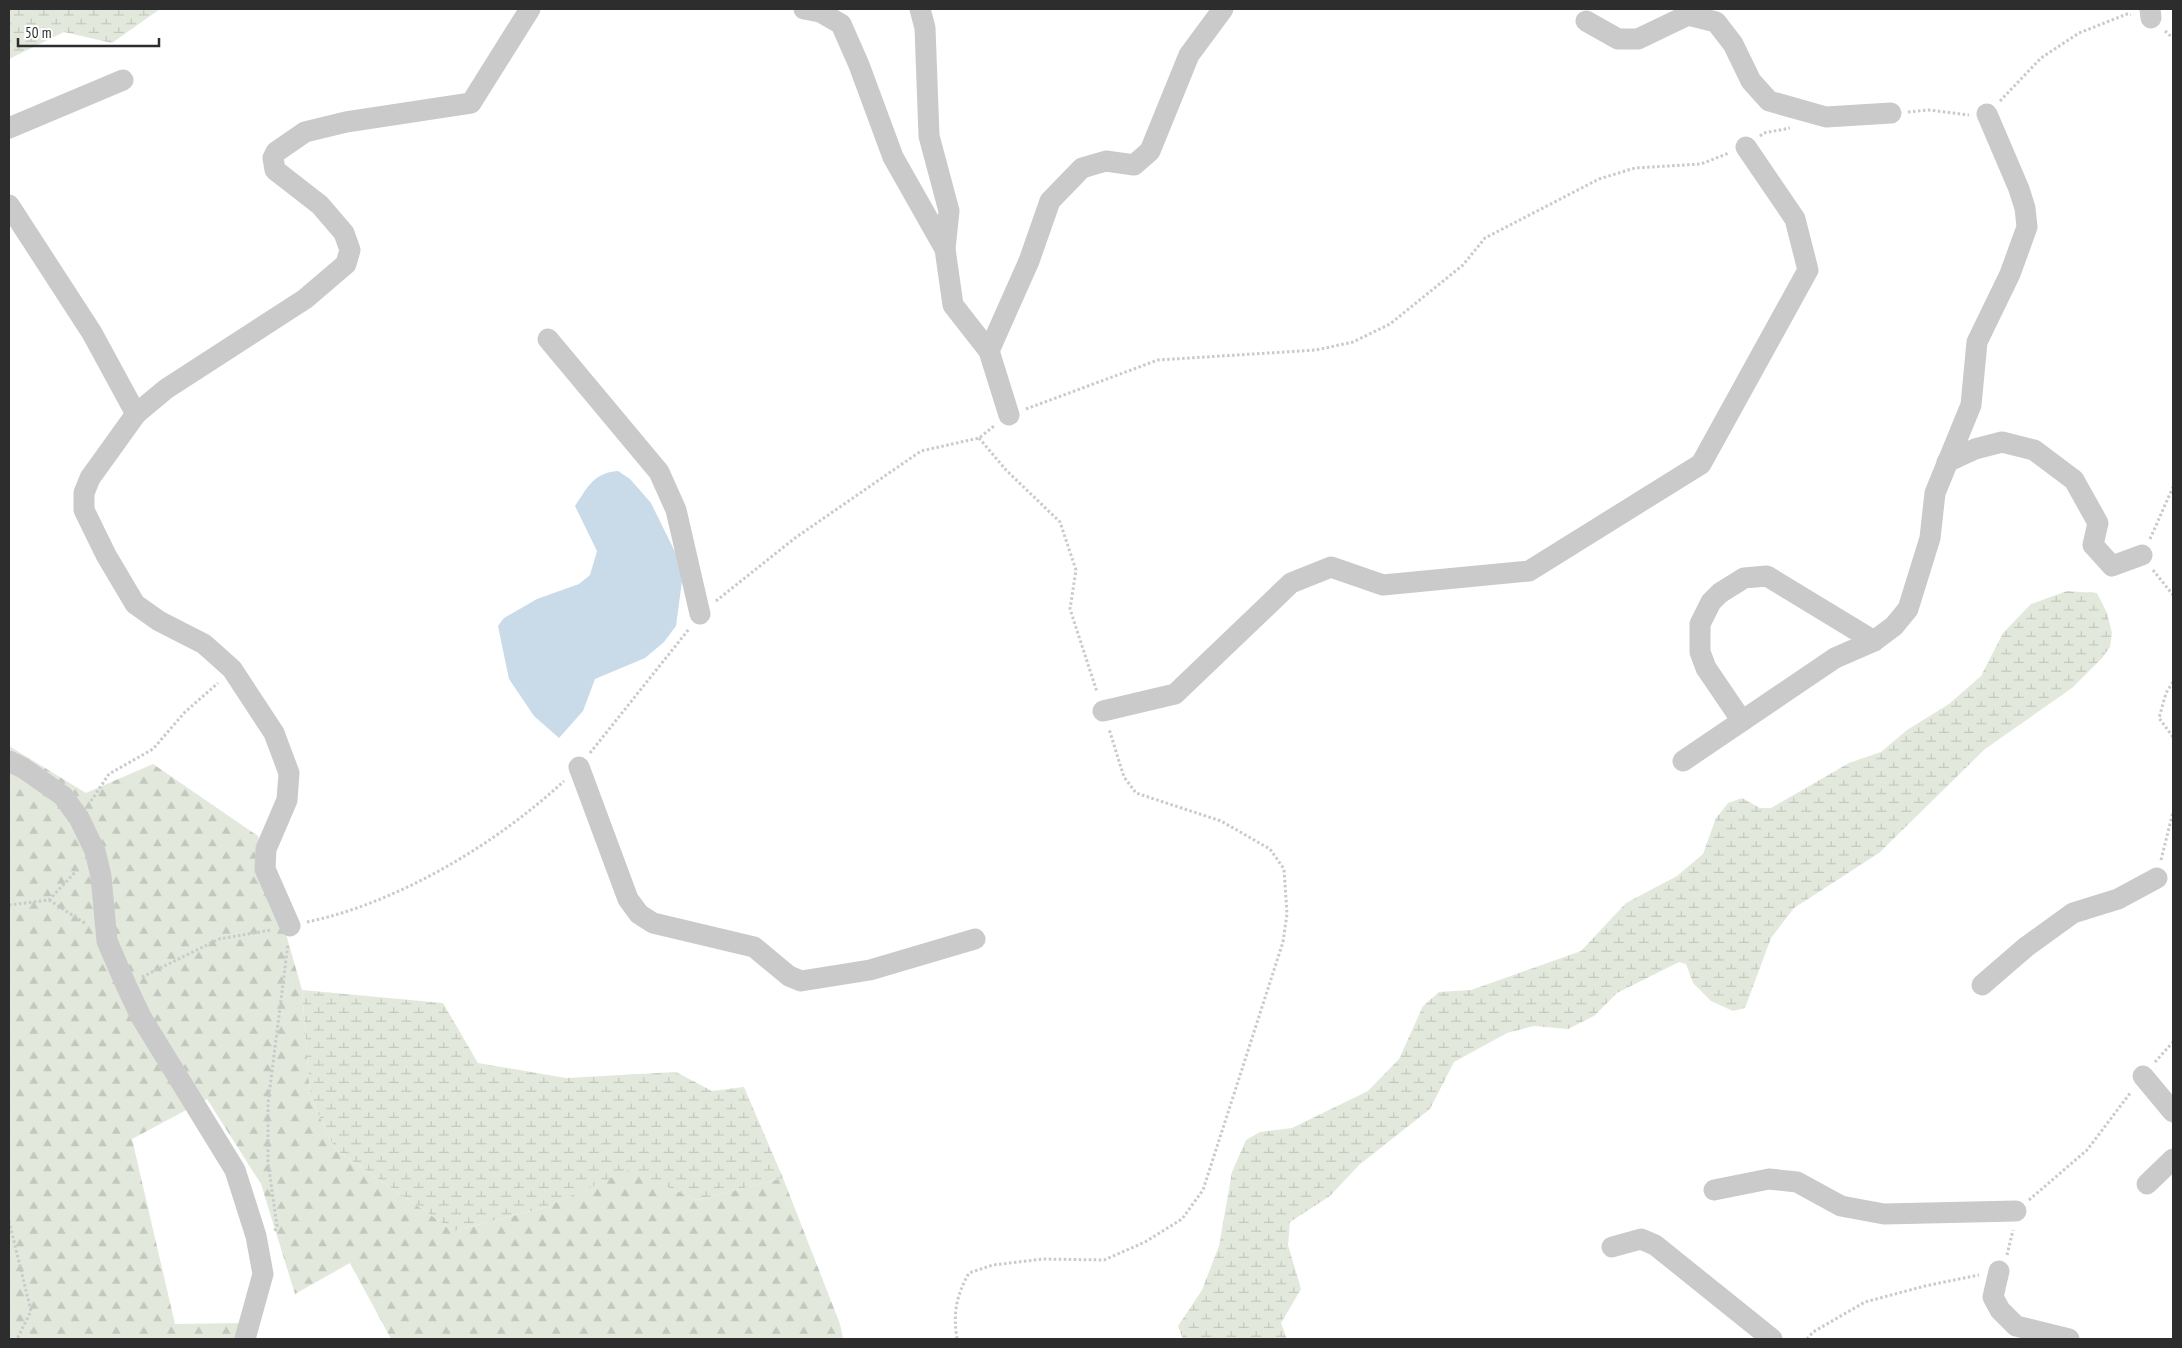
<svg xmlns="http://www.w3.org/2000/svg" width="2182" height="1348" viewBox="0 0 2182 1348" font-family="'PT Sans Narrow',sans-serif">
	<defs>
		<pattern id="forest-firs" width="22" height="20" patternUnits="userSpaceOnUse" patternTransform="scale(1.25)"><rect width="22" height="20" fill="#e2e9dc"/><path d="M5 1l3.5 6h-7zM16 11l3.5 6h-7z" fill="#c2c8bd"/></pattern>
		<pattern id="wetland-marsh" width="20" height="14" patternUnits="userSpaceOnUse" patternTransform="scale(1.25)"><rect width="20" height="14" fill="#e2e9dc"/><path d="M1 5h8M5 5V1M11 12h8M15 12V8" fill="none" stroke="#c2c8bd"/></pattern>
	</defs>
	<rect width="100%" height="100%" fill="#fff"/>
	<path fill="url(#forest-firs)" d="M9,746L86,793L153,764L258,836L302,990L310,1096L335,1149L454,1231L543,1208L629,1169L697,1200L783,1178L840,1324L843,1339H391L350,1263L295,1294L261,1184L207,1099L132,1139L175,1324L243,1323L257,1339H9Z"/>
	<g fill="url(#wetland-marsh)">
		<path d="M9,9H160L112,43L64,32L9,59Z"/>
		<path d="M2067,591L2097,593L2107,613L2112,633L2110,647L2102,658L2072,688L1985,749L1879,853L1794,908L1771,938L1745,1008L1733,1011L1711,1001L1693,983L1686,964L1679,962L1617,993L1594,1016L1568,1029L1534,1026L1507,1033L1454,1062L1430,1109L1359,1165L1330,1196L1290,1222L1288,1245L1301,1289L1281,1323L1287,1339H1183L1178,1326L1202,1290L1219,1246L1232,1172L1246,1140L1260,1132L1292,1128L1368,1091L1399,1059L1423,1006L1439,992L1471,990L1581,951L1626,903L1677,876L1703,854L1716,818L1728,803L1742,798L1760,808H1771L1849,763L1881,752L1907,730L1949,704L1981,676L2003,633L2031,604Z"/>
		<path d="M302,990L443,1003L478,1063L566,1078L676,1072L712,1091L744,1087L783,1178L697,1200L629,1170L543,1208L454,1231L335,1149L310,1096Z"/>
	</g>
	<path fill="#c9dae8" d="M618,471L630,479L651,503L678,558L682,581L676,626L664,642L645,658L595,679L583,711L559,738L534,716L509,679L498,626L504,618L537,599L579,584L590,575L597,551L575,506C588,487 593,473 618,471Z"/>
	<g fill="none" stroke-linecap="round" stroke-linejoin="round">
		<g stroke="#cacaca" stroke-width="3" stroke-dasharray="2.5 2.5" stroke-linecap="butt">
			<path d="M2165,31L2173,38"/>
			<path d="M2000,101L2041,58L2079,33L2127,14L2131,15"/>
			<path d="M1908,112L1929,110L1969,115"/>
			<path d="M1760,136L1764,133L1790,128"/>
			<path d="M1026,409L1158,360L1316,350L1353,342L1390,324L1463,265L1485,238L1599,179L1635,168L1701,164L1729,153"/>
			<path d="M979,438L1006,470L1060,522L1076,570L1070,609L1097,692"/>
			<path d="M2150,539L2173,487"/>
			<path d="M2153,570L2173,595"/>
			<path d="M716,601L795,538L921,451L979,438L994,426"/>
			<path d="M2173,682L2166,693L2159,718L2173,737"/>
			<path d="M590,753L689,629"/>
			<path d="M91,801L109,774L153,749L185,712L218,683"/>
			<path d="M2161,860L2173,812"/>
			<path d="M49,900L86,924"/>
			<path d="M9,905L49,900L79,868"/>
			<path d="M307,922C398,903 496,844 564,781"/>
			<path d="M142,977L219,939L271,930"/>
			<path d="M2155,1062L2173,1042"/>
			<path d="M2029,1200L2087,1150L2131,1092"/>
			<path d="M9,1221L31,1311L17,1339"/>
			<path d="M275,1231L277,1226L268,1162V1103L288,944"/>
			<path d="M2007,1255L2013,1230"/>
			<path d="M957,1339C953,1313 956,1296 969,1273L993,1265L1043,1259L1104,1260L1145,1242L1182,1219L1203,1190L1283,942L1287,914L1284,869L1270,849L1221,821L1136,793L1124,777L1109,729"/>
			<path d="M1807,1339L1813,1332L1865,1302L1925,1286L1979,1275"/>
		</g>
		<g stroke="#cacaca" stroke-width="21">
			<path d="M804,9L820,12L841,24L859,65L893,157L945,249"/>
			<path d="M920,9L925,28L929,136L949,211L945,249L953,305L989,351L1009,415"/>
			<path d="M2150,9L2151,18"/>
			<path d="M1586,21L1618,39H1638L1688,15L1716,22L1733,44L1751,81L1769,101L1826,117L1891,113"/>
			<path d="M9,128L123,80"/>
			<path d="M9,205L92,333L136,414"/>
			<path d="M548,339L659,472L676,510L700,614"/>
			<path d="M989,351L1029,261L1050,201L1082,168L1106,161L1134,165L1150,151L1189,55L1223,9"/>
			<path d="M1947,462L1975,449L2002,442L2034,450L2074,480L2098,523L2093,545L2112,566L2142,555"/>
			<path d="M1103,711L1175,694L1291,583L1331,567L1383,585L1529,571L1701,464L1808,270L1795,219L1746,147"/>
			<path d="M1742,721L1706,668L1700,652V624L1711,602L1720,593L1744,578L1767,576L1874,641"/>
			<path d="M9,761L23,768L63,796L79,818L95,851L101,876L107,941L126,985L141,1017L235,1170L256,1236L263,1274L245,1339"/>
			<path d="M1683,761L1835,658L1874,641L1894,626L1908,609L1930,538L1935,493L1971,405L1977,342L2010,274L2027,227L2025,208L2019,189L1987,114"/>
			<path d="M579,767L628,899L639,914L653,923L754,947L789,976L801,981L870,970L975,939"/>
			<path d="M290,926L265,869L266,849L287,800L289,773L274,733L232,669L204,644L159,621L135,604L106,555L84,510V493L90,478L136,414L166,389L305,299L346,264L350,250L344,233L320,205L275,170L273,158L276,152L305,132L346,122L471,103L530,9"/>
			<path d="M1982,985L2026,947L2073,913L2118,899L2157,878"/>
			<path d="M2143,1076L2173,1112"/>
			<path d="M2147,1184L2173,1159"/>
			<path d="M1714,1190L1769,1179L1797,1182L1841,1206L1884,1214L2016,1211"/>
			<path d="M1612,1247L1641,1239L1655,1245L1772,1339"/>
			<path d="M1999,1271L1993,1297L2000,1310L2016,1326L2069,1339"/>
		</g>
	</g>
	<rect width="2182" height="1348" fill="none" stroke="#2d2d2d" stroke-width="20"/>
	<path d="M18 38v8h141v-8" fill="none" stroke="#2d2d2d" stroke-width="2.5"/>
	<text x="25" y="38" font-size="15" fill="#2d2d2d" stroke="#ffffff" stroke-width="4" paint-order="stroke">50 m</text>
</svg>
